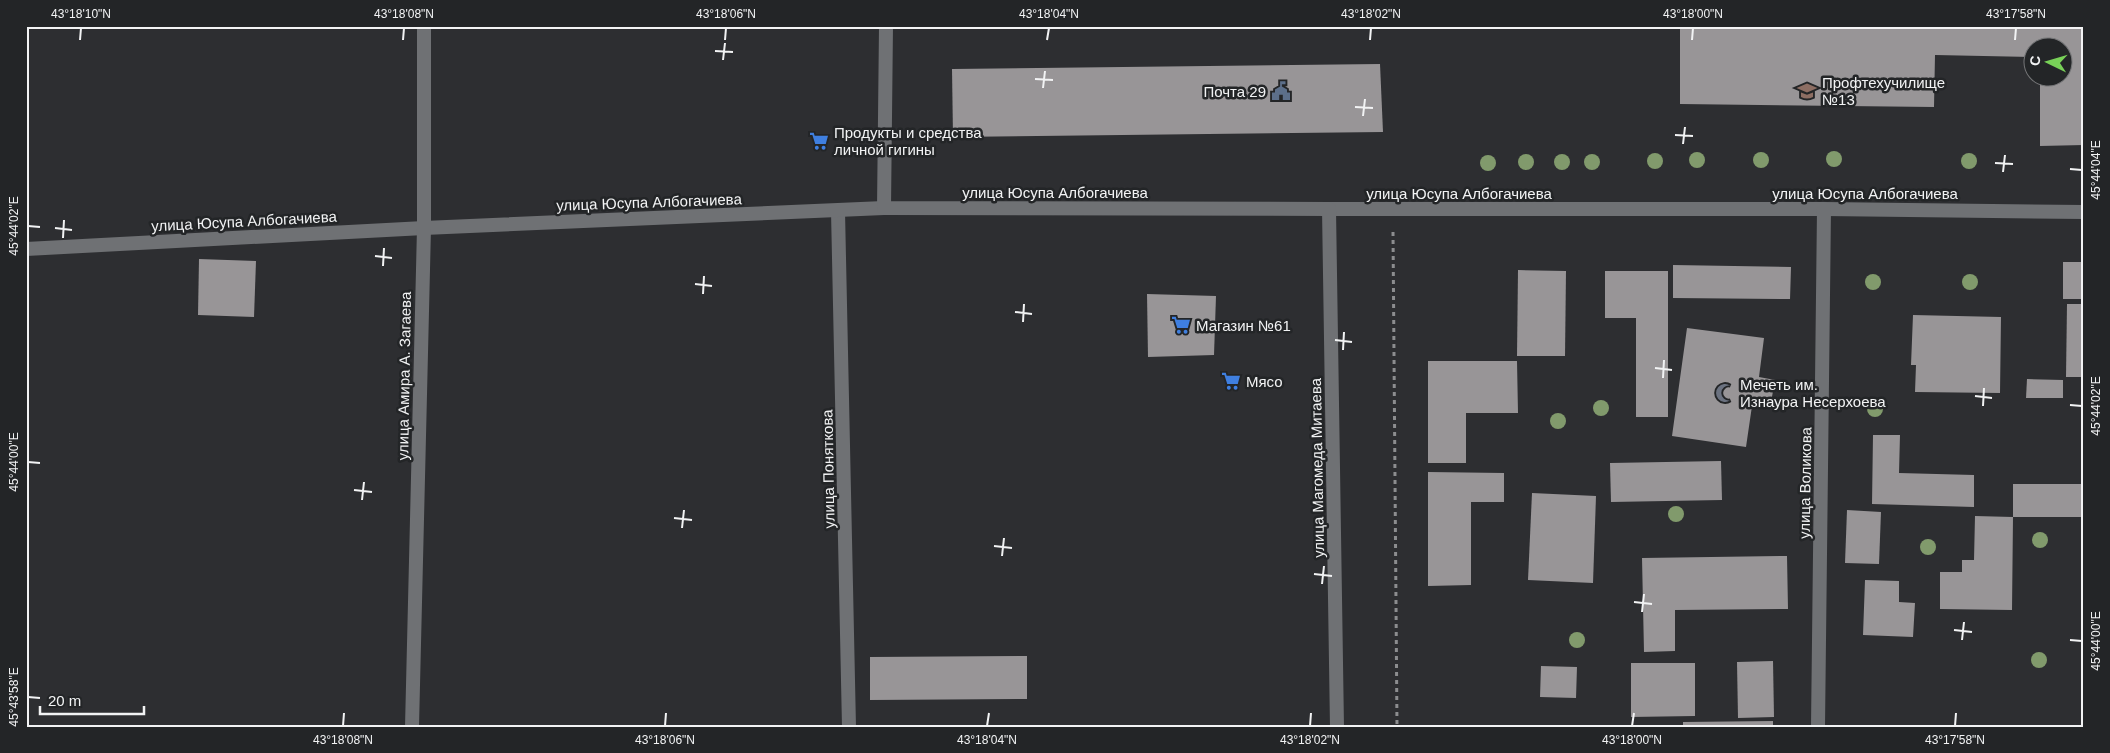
<svg xmlns="http://www.w3.org/2000/svg" width="2110" height="753" viewBox="0 0 2110 753" font-family="Arial,sans-serif">
	<rect width="100%" height="100%" fill="#2d2e31"/>
	<g fill="#989597">
		<path d="M1680,26H2084V145L2040,146V78H2062V48H2032V57L1935,55L1934,107L1680,104Z"/>
		<path d="M1380,64L1383,132L953,137L952,69Z"/>
		<path d="M199,259L256,261L254,317L198,315Z"/>
		<rect x="2063" y="262" width="21" height="37"/>
		<path d="M1673,265L1791,267L1790,299L1673,298Z"/>
		<path d="M1518,270L1566,271L1565,356H1517Z"/>
		<path d="M1605,271H1668V417H1636V318H1605Z"/>
		<path d="M1147,294L1216,296L1214,355L1148,357Z"/>
		<path d="M2067,304H2084V377H2066Z"/>
		<path d="M1913,315L2001,317L2000,393L1915,392L1916,365H1911Z"/>
		<path d="M1687,328L1764,338L1759,377L1775,380L1770,408L1752,406L1746,447L1672,436Z"/>
		<path d="M1428,361H1517L1518,413H1466V463H1428Z"/>
		<path d="M2027,379L2063,380V398H2026Z"/>
		<path d="M1873,435H1900L1899,473L1974,475V507L1872,504Z"/>
		<path d="M1721,461L1722,500L1611,502L1610,463Z"/>
		<path d="M1428,472L1504,473V502H1471V585L1428,586Z"/>
		<path d="M2013,484H2084V517H2013L2012,610L1940,609V572H1962V560H1974L1975,516L2013,517Z"/>
		<path d="M1532,493L1596,496L1593,583L1528,580Z"/>
		<path d="M1847,510L1881,512L1879,564L1845,563Z"/>
		<path d="M1787,556L1788,609L1675,610V651L1644,652L1642,558Z"/>
		<path d="M1865,580L1899,581V602L1915,603L1913,637L1863,635Z"/>
		<path d="M1027,656V699L870,700V657Z"/>
		<path d="M1773,661L1774,717L1738,718L1737,662Z"/>
		<path d="M1631,663H1695V716L1631,717Z"/>
		<path d="M1541,666L1577,667L1576,698L1540,697Z"/>
		<path d="M1773,721V727H1683V722Z"/>
	</g>
	<g fill="none" stroke-linecap="round" stroke-linejoin="round">
		<path stroke="#8c8d8f" stroke-width="3" stroke-dasharray="4 4" stroke-linecap="butt" d="M1393,232L1397,727"/>
		<g stroke="#6f7174" stroke-width="14">
			<path d="M1329,209H1824L2084,212"/>
			<path d="M838,211L849,727"/>
			<path d="M26,249L424,228L884,208"/>
			<path d="M412,727L424,228V26"/>
			<path d="M1818,727L1824,209"/>
		</g>
		<path stroke="#6f7174" stroke-width="14" d="M886,26L884,208L1329,209L1337,727"/>
	</g>
	<g fill="#819a6c">
		<circle cx="1834" cy="159" r="8"/>
		<circle cx="1697" cy="160" r="8"/>
		<circle cx="1761" cy="160" r="8"/>
		<circle cx="1655" cy="161" r="8"/>
		<circle cx="1969" cy="161" r="8"/>
		<circle cx="1526" cy="162" r="8"/>
		<circle cx="1562" cy="162" r="8"/>
		<circle cx="1592" cy="162" r="8"/>
		<circle cx="1488" cy="163" r="8"/>
		<circle cx="1873" cy="282" r="8"/>
		<circle cx="1970" cy="282" r="8"/>
		<circle cx="1601" cy="408" r="8"/>
		<circle cx="1875" cy="409" r="8"/>
		<circle cx="1558" cy="421" r="8"/>
		<circle cx="1676" cy="514" r="8"/>
		<circle cx="2040" cy="540" r="8"/>
		<circle cx="1928" cy="547" r="8"/>
		<circle cx="1577" cy="640" r="8"/>
		<circle cx="2039" cy="660" r="8"/>
	</g>
	<path fill="none" stroke="#f2f3f4" stroke-width="2" d="M80,40L81,28M403,40L404,28M725,40L726,28M1047,40L1049,28M1370,40L1371,28M1692,40L1693,28M2015,40L2016,28M715,51L733,52M723,60L725,43M1035,79L1053,80M1043,88L1045,71M1355,107L1373,108M1363,116L1365,99M1675,135L1693,136M1683,144L1685,127M1995,163L2013,164M2070,169L2082,170M2003,172L2005,155M28,226L40,227M55,228L72,230M63,238L64,220M375,256L392,258M383,266L384,248M695,284L712,286M703,294L704,276M1015,312L1032,314M1023,322L1024,304M1335,340L1352,342M1343,350L1344,332M1655,368L1672,370M1663,378L1664,360M1975,396L1992,398M2070,405L2082,406M1983,406L1984,388M28,462L40,463M354,490L372,492M362,500L364,482M674,518L692,520M682,528L684,510M994,546L1012,548M1002,556L1004,538M1314,574L1332,576M1322,584L1324,566M1634,602L1652,604M1642,612L1644,594M1954,630L1972,632M1962,640L1964,622M2070,640L2082,641M28,697L40,698M343,726L344,713M665,726L666,713M987,726L989,713M1310,726L1311,713M1632,726L1634,713M1955,726L1956,713"/>
	<defs>
		<g id="civic-bare" transform="scale(1.5)"><path d="M-.6-6.5H3V-4.5H.6V-3L4-1V1h2V6H-6V1h2V-1L-.6-3ZM-1.2 2.5V6h2.4V2.5Z" fill="#5c6f8a" stroke="#232527" stroke-width="2.5" paint-order="stroke"/></g>
		<g id="university-bare" transform="scale(1.5)"><path d="M0-5L7-2L0 1L-7-2ZM-4 1L0 2.5L4 1V4Q0 6-4 4Z" fill="#8d6e63" stroke="#232527" stroke-width="2.5" paint-order="stroke"/></g>
		<g id="supermarket-bare" transform="scale(1.5)"><path d="M-6-5.5h2.5l.6 2H6L4.5 2H-2.5L-4.4-4H-6ZM-1.5 3.2a1.3 1.3 0 1 0 .1 0ZM3 3.2a1.3 1.3 0 1 0 .1 0Z" fill="#3f7fe0" stroke="#232527" stroke-width="2.5" paint-order="stroke"/></g>
		<g id="mosque-bare" transform="scale(1.5)"><path d="M3.5-4.9A6 6 0 1 0 3.5 4.9A5 5 0 1 1 3.5-4.9Z" fill="#6b7280" stroke="#232527" stroke-width="2.5" paint-order="stroke"/></g>
	</defs>
	<g fill-rule="evenodd">
		<use href="#civic-bare" x="1281" y="91"/>
		<use href="#university-bare" x="1807" y="91"/>
		<use href="#supermarket-bare" x="819" y="141"/>
		<use href="#supermarket-bare" x="1181" y="325"/>
		<use href="#supermarket-bare" x="1231" y="381"/>
		<use href="#mosque-bare" x="1725" y="393"/>
	</g>
	<g text-anchor="middle" dominant-baseline="central" stroke-width="5" stroke-linejoin="round" paint-order="stroke">
		<g font-size="15" fill="#f2f3f4" stroke="#232527" text-anchor="start">
			<text x="1822" y="82">Профтехучилище<tspan x="1822" dy="17">№13</tspan></text>
			<text x="1266" y="91" text-anchor="end">Почта 29</text>
			<text x="834" y="132">Продукты и средства<tspan x="834" dy="17">личной гигины</tspan></text>
			<text x="1196" y="325">Магазин №61</text>
			<text x="1246" y="381">Мясо</text>
			<text x="1740" y="384">Мечеть им.<tspan x="1740" dy="17">Изнаура Несерхоева</tspan></text>
		</g>
		<g font-size="15" fill="#f2f3f4" stroke="#232527">
			<text x="1055" y="192">улица Юсупа Албогачиева</text>
			<text x="1459" y="193">улица Юсупа Албогачиева</text>
			<text x="1865" y="193">улица Юсупа Албогачиева</text>
			<text transform="translate(649 202) rotate(-2)">улица Юсупа Албогачиева</text>
			<text transform="translate(244 221) rotate(-3)">улица Юсупа Албогачиева</text>
			<text transform="translate(404 376) rotate(-89)">улица Амира А. Загаева</text>
			<text transform="translate(1317 468) rotate(-91)">улица Магомеда Митаева</text>
			<text transform="translate(828 469) rotate(-91)">улица Поняткова</text>
			<text transform="translate(1805 483) rotate(-89)">улица Воликова</text>
		</g>
	</g>
	<rect width="2110" height="753" fill="none" stroke="#232527" stroke-width="55"/>
	<g transform="translate(2048 62) rotate(275)"><circle r="24" fill="#232527" stroke="#767779"/>
	<path d="M0-4L9 19L0 12L-9 19Z" fill="#78d158"/>
	<text y="-8" font-size="14" font-weight="bold" text-anchor="middle" fill="#f2f3f4">С</text>
	</g>
	<path d="M40 706v8h104v-8" fill="none" stroke="#f2f3f4" stroke-width="2.5"/>
	<text x="48" y="706" font-size="15" fill="#f2f3f4" stroke="#232527" stroke-width="4" paint-order="stroke">20 m</text>
	<rect x="28" y="28" width="2054" height="698" fill="none" stroke="#f2f3f4" stroke-width="2"/>
	<g font-size="12" text-anchor="middle" fill="#f2f3f4">
		<text x="81" y="18">43°18'10"N</text>
		<text x="404" y="18">43°18'08"N</text>
		<text x="726" y="18">43°18'06"N</text>
		<text x="1049" y="18">43°18'04"N</text>
		<text x="1371" y="18">43°18'02"N</text>
		<text x="1693" y="18">43°18'00"N</text>
		<text x="2016" y="18">43°17'58"N</text>
		<text transform="translate(2096 170) rotate(-90)" y="4">45°44'04"E</text>
		<text transform="translate(14 226) rotate(-90)" y="4">45°44'02"E</text>
		<text transform="translate(2096 406) rotate(-90)" y="4">45°44'02"E</text>
		<text transform="translate(14 462) rotate(-90)" y="4">45°44'00"E</text>
		<text transform="translate(2096 641) rotate(-90)" y="4">45°44'00"E</text>
		<text transform="translate(14 697) rotate(-90)" y="4">45°43'58"E</text>
		<text x="343" y="744">43°18'08"N</text>
		<text x="665" y="744">43°18'06"N</text>
		<text x="987" y="744">43°18'04"N</text>
		<text x="1310" y="744">43°18'02"N</text>
		<text x="1632" y="744">43°18'00"N</text>
		<text x="1955" y="744">43°17'58"N</text>
	</g>
</svg>
